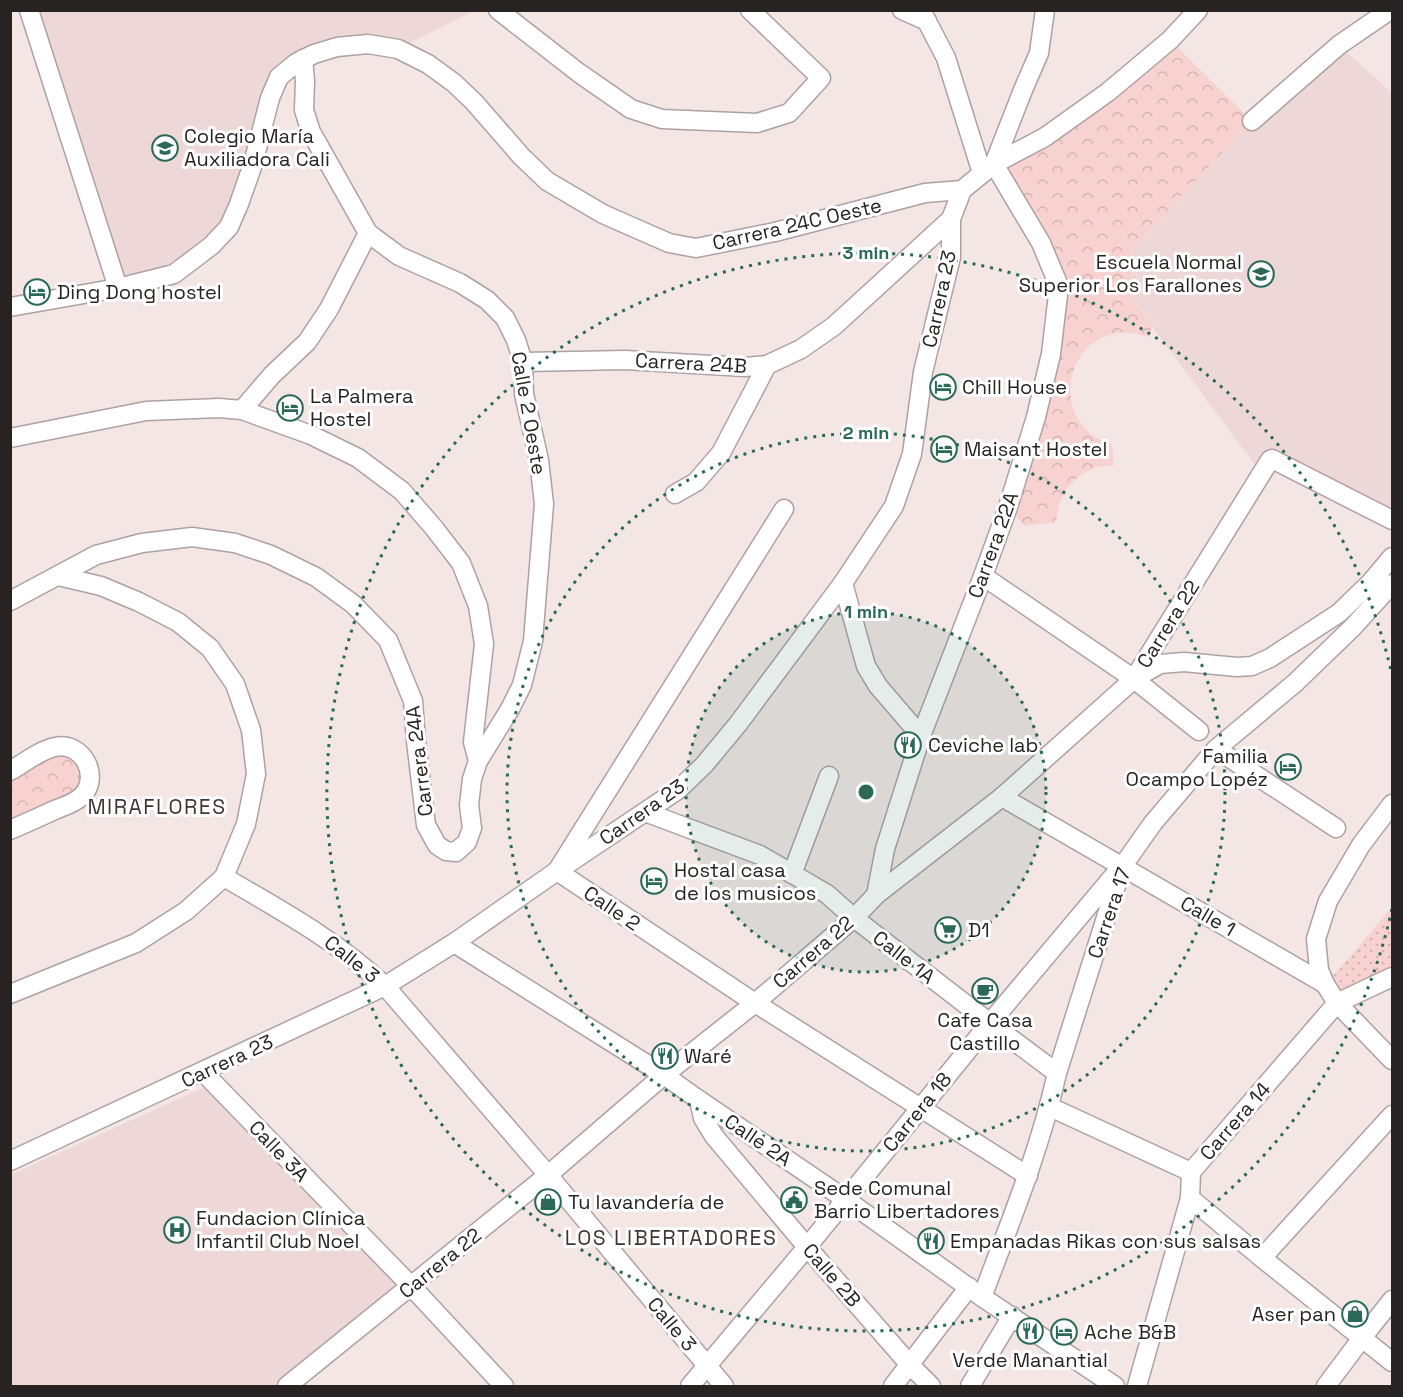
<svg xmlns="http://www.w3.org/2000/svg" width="1403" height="1397" viewBox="0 0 1403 1397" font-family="'Space Grotesk',sans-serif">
	<defs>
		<pattern id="grass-dots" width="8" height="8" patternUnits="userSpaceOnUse" patternTransform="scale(1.5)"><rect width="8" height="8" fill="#f7d2d0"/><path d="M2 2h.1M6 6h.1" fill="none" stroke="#d4b4b2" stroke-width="1.8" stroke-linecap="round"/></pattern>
		<pattern id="forest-crowns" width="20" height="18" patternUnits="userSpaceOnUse" patternTransform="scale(1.5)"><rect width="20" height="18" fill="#f7d2d0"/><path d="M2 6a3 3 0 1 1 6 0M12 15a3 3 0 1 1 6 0" fill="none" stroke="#d4b4b2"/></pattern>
	</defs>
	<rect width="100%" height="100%" fill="#f4e6e5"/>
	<g fill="#eed8d7">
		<path d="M29,11H474L398,49L337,47L279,77L239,204L174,274L118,288Z"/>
		<path d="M1339,45L1392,93V520L1272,460L1261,473L1130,297V251L1252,121Z"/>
		<path d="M205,1087L397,1284L275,1386H11L10,1175Z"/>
	</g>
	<path fill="url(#grass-dots)" d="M1392,907V977L1337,1003L1325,984L1349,958Z"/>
	<g fill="url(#forest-crowns)">
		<path d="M1170,40L1252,121L1130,251V297L1152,327L1149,337C1137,334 1125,331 1112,334C1066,346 1055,410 1095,437C1100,440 1107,442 1112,444L1114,465L1096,467L1080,475L1067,488L1059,504L1056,522L1024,526L1008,507L1059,286L994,164Z"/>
		<path d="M69,747L88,786L11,830L10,771Z"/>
	</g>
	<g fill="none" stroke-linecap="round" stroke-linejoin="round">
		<g stroke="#aea1a1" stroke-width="21">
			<g id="minor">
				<path d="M29,10L118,288"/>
				<path d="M498,10L579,73L631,109L662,119L757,123L789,113L821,78L750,10"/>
				<path d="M902,10L927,21"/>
				<path d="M921,10L946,58L982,173"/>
				<path d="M1252,121L1339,45L1390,10"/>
				<path d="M994,164L1023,90L1039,53L1045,10"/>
				<path d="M10,307L118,288L174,274L211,246L229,227L239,204L253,164L270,98L279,77L296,63L314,54L337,47L368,44L398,49L428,64L454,83L474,102L521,156L547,181L603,214L669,243L696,248L775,232L925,193L962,190L994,164L1045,137L1108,92L1170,40L1198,10"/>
				<path d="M523,362L625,360L745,367L767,365L801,349L834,326L951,219"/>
				<path d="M242,410L272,375L307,342L329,309L368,233"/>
				<path d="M10,438L146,411L219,408L242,410L311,435L358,458L402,491L434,528L461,563L478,606L484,644L473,742L478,761"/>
				<path d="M675,494L696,482L721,453L767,365"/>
				<path d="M784,509L557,871L755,1003L1028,1176"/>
				<path d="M983,576L1134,679L1199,731"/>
				<path d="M843,583L866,666L878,686L921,736"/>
				<path d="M10,601L96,555L142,543L192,537L235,543L271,555L316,577L353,604L388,640L413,701L416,741L426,825L437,845L446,851L456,852L467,842L472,828L469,805L472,779L478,761L510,709L522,685L533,641L544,504L539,460L524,394L523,362L516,340L505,318L487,300L460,283L399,256L368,233L311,132L304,110L305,81L303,59"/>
				<path d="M1137,677L1160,664L1184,662L1237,667L1252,666L1270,658L1339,613L1370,583L1392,557"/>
				<path d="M1216,749L1336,828"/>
				<path d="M10,771C24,763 40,750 55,747C83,741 101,777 82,796C75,803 65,806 57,809C42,816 26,823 10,830"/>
				<path d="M1002,797L1325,984L1337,1003L1392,1060"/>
				<path d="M645,812L760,855L827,894L854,918L990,1023L1057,1073"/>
				<path d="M792,874L829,776"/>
				<path d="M224,877C280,910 338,941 385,986L548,1175L724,1386"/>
				<path d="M876,895L885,849L921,736L983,576L1008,507L1036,417L1051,354L1059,286L1041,243L994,164"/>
				<path d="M454,943L664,1075L699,1100L845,1199L982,1297L1115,1386"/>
				<path d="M1325,984L1319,970L1316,939L1328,901L1361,845L1392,804"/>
				<path d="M10,994L136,943L186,911L224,877L246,824L256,774L251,730L235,684L210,648L178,622L139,602L101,586L58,576"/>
				<path d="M203,1072L412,1287L504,1386"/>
				<path d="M699,1100L703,1118L714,1136L807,1247L910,1365L931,1386"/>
				<path d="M1050,1107L1191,1172"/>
				<path d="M10,1161L385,986L454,943L557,871L679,789L704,765L738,724L843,583L894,506L912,454L923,372L951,257V219L962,190"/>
				<path d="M1190,1198L1262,1258L1392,1362"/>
				<path d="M1262,1258L1392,1115"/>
				<path d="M982,1297C1010,1223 1040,1150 1057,1073L1122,867L1153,823L1216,749L1295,683L1353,627L1392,584"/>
				<path d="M287,1386L548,1175L664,1075L755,1003L854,918L876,895L1002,797L1134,679L1270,460L1272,459L1392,520"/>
				<path d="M690,1386L807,1247L990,1023L1116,873"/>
				<path d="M893,1386L969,1287"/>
				<path d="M970,1386L1012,1316"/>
				<path d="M1137,1386L1190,1198L1191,1172L1337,1003L1392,977"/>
				<path d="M1326,1386L1362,1338L1392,1300"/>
			</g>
		</g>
		<use href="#minor" stroke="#fff" stroke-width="18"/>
	</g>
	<circle cx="866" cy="792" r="180" fill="#2a6957" fill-opacity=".12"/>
	<g fill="none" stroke="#2a6957" stroke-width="3" stroke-dasharray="3 6">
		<circle cx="866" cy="792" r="180"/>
		<circle cx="866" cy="792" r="359"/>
		<path d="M1392 909A539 539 0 1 1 1392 675"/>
	</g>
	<defs>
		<g id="school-ring" transform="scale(1.35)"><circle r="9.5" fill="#fff" stroke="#2a6957" stroke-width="1.5"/><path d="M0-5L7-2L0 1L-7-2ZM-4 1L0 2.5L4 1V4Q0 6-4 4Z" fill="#2a6957"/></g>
		<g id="hotel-ring" transform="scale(1.35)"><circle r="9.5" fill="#fff" stroke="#2a6957" stroke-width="1.5"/><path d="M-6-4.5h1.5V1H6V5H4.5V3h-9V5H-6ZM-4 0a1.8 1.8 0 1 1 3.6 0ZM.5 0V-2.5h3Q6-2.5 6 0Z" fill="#2a6957"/></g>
		<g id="restaurant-ring" transform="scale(1.35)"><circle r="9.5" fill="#fff" stroke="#2a6957" stroke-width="1.5"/><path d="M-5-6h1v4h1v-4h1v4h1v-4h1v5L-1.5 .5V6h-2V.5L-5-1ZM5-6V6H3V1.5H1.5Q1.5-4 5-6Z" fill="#2a6957"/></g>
		<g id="supermarket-ring" transform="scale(1.35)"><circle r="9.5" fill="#fff" stroke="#2a6957" stroke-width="1.5"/><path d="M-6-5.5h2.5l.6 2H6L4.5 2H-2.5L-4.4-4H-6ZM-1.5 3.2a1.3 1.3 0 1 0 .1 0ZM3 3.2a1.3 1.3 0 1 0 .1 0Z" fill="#2a6957"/></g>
		<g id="cafe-ring" transform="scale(1.35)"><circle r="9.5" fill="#fff" stroke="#2a6957" stroke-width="1.5"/><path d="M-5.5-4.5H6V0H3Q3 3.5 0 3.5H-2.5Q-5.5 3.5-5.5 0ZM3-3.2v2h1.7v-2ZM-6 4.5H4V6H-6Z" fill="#2a6957"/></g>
		<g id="civic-ring" transform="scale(1.35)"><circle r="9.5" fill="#fff" stroke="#2a6957" stroke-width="1.5"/><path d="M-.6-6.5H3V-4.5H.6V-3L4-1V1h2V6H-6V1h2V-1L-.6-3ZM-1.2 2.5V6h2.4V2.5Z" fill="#2a6957"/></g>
		<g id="shop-ring" transform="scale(1.35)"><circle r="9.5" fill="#fff" stroke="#2a6957" stroke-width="1.5"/><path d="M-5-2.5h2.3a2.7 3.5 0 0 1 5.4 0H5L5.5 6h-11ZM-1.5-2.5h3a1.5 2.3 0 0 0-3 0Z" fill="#2a6957"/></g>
		<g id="hospital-ring" transform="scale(1.35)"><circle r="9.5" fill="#fff" stroke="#2a6957" stroke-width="1.5"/><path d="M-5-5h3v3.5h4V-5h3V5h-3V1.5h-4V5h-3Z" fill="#2a6957"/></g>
	</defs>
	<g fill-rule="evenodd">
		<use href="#school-ring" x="165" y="148"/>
		<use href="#school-ring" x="1261" y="274"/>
		<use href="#hotel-ring" x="37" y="292"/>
		<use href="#hotel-ring" x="943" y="387"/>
		<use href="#hotel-ring" x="290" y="408"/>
		<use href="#hotel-ring" x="944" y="449"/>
		<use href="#restaurant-ring" x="908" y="745"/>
		<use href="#hotel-ring" x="1288" y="767"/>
		<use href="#hotel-ring" x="654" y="881"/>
		<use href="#supermarket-ring" x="948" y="930"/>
		<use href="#cafe-ring" x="985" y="991"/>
		<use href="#restaurant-ring" x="665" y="1056"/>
		<use href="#civic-ring" x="794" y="1200"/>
		<use href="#shop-ring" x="548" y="1202"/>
		<use href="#hospital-ring" x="177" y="1230"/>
		<use href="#restaurant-ring" x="931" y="1241"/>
		<use href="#shop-ring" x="1355" y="1314"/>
		<use href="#restaurant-ring" x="1030" y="1331"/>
		<use href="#hotel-ring" x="1064" y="1332"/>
	</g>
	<g text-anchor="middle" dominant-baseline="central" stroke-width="6" stroke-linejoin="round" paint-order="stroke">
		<g font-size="20" fill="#282323" stroke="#fff" text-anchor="start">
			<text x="184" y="136">Colegio María<tspan x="184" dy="23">Auxiliadora Cali</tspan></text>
			<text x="1242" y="262" text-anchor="end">Escuela Normal<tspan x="1242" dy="23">Superior Los Farallones</tspan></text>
			<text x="57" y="292">Ding Dong hostel</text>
			<text x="962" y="387">Chill House</text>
			<text x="310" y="396">La Palmera<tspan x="310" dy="23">Hostel</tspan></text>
			<text x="964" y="449">Maisant Hostel</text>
			<text x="928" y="745">Ceviche lab</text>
			<text x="1268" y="756" text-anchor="end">Familia<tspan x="1268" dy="23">Ocampo Lopéz</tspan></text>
			<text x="674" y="870">Hostal casa<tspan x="674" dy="23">de los musicos</tspan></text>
			<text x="968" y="930">D1</text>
			<text x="985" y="1020" text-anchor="middle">Cafe Casa<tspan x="985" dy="23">Castillo</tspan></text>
			<text x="684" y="1056">Waré</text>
			<text x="814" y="1188">Sede Comunal<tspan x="814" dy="23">Barrio Libertadores</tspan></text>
			<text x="568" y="1202">Tu lavandería de</text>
			<text x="196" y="1218">Fundacion Clínica<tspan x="196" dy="23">Infantil Club Noel</tspan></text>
			<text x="950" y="1241">Empanadas Rikas con sus salsas</text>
			<text x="1336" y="1314" text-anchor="end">Aser pan</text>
			<text x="1084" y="1332">Ache B&amp;B</text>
			<text x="1030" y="1360" text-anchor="middle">Verde Manantial</text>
		</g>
		<g font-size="20" fill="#282323" stroke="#fff">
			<text transform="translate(797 224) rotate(-13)">Carrera 24C Oeste</text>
			<text transform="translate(939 299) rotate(-78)">Carrera 23</text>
			<text transform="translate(691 363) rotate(3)">Carrera 24B</text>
			<text transform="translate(529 413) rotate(80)">Calle 2 Oeste</text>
			<text transform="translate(993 545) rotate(-70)">Carrera 22A</text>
			<text transform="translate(1168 624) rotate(-58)">Carrera 22</text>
			<text transform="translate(419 761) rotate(-97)">Carrera 24A</text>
			<text transform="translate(642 812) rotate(-35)">Carrera 23</text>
			<text transform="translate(612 908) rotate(34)">Calle 2</text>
			<text transform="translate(1109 913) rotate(-71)">Carrera 17</text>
			<text transform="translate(1208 916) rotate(30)">Calle 1</text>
			<text transform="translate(813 952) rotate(-41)">Carrera 22</text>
			<text transform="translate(904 957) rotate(38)">Calle 1A</text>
			<text transform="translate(352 959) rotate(38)">Calle 3</text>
			<text transform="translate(227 1061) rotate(-25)">Carrera 23</text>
			<text transform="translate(917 1112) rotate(-51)">Carrera 18</text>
			<text transform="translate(1235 1121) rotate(-49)">Carrera 14</text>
			<text transform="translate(758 1140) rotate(34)">Calle 2A</text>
			<text transform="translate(279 1151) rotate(46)">Calle 3A</text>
			<text transform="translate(440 1263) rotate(-39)">Carrera 22</text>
			<text transform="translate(832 1275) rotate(49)">Calle 2B</text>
			<text transform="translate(672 1324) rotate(50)">Calle 3</text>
		</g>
		<g font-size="21" letter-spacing="1.5" fill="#3f3534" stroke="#fff">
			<text x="157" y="806">MIRAFLORES</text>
			<text x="671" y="1237">LOS LIBERTADORES</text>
		</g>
	</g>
	<circle cx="866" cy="792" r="9" fill="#2a6957" stroke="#fff" stroke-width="3"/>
	<g font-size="18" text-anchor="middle" font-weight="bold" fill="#2a6957" stroke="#fff" stroke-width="6" stroke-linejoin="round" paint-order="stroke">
		<text x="866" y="259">3 min</text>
		<text x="866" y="439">2 min</text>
		<text x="866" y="618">1 min</text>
	</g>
	<rect width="1403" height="1397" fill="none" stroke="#282323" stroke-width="24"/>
</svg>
